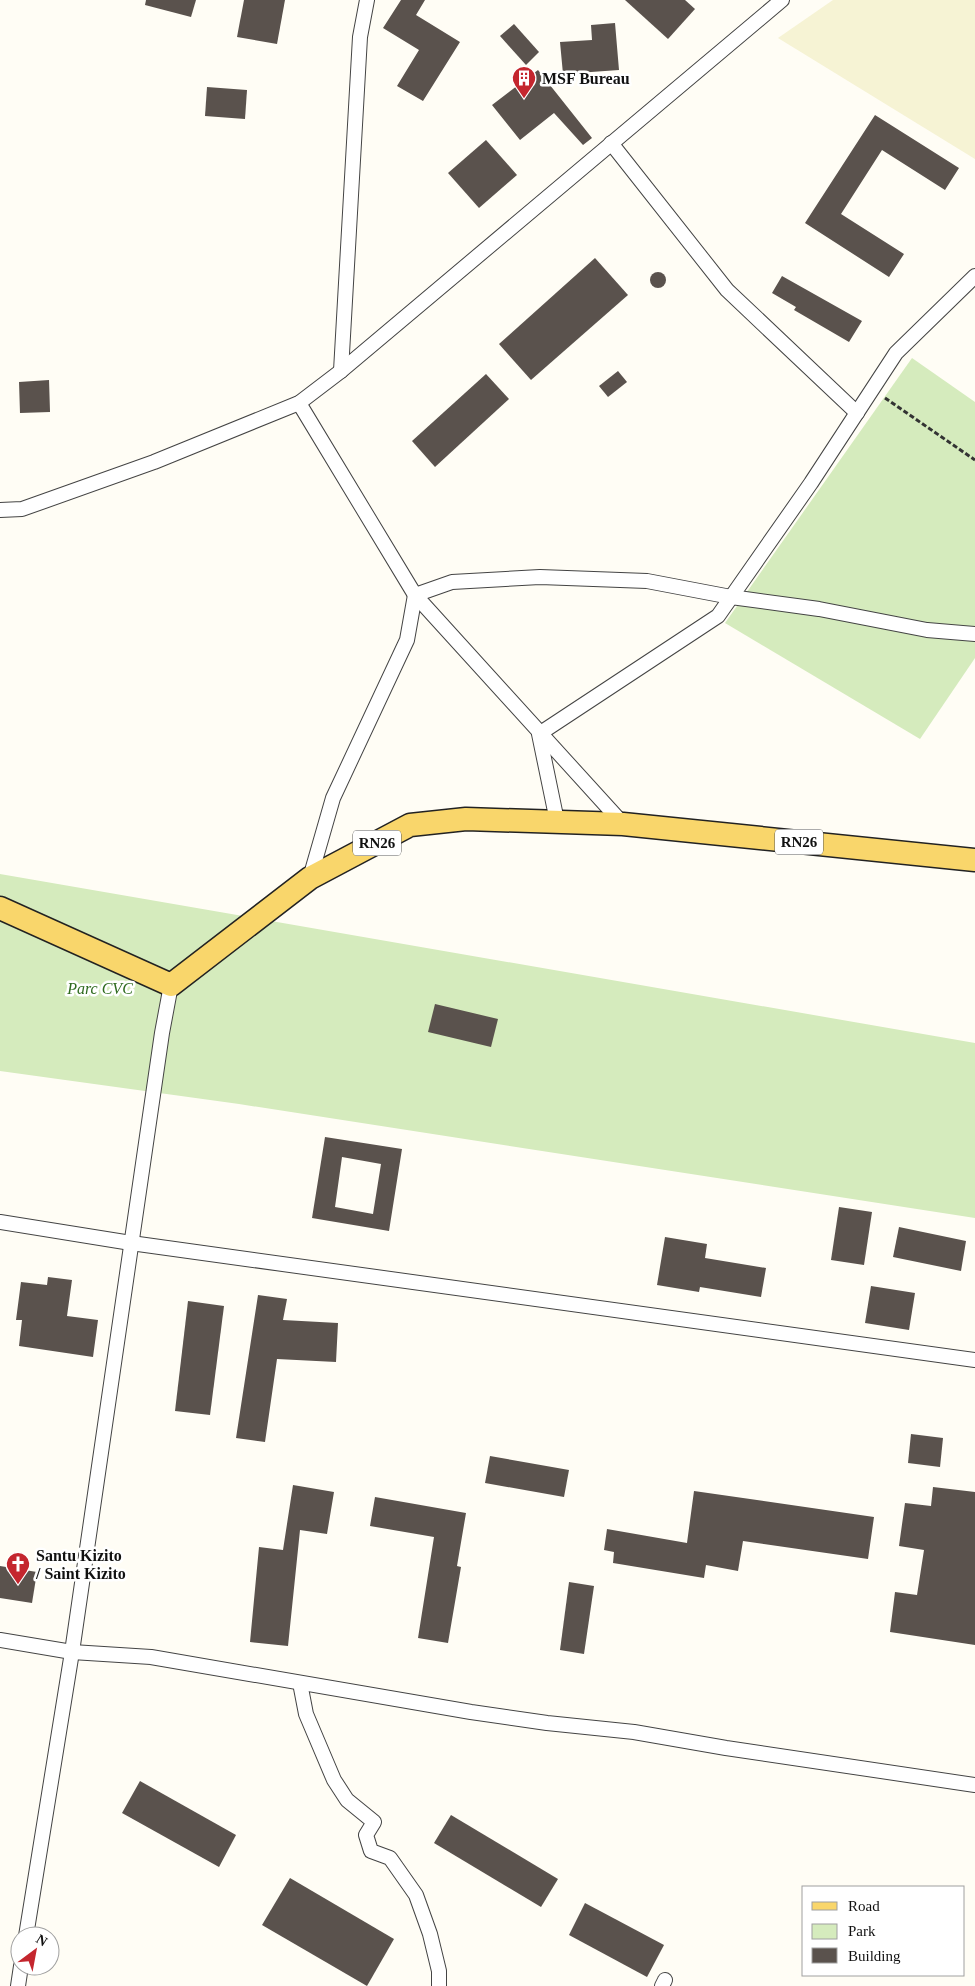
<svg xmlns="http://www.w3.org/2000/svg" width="975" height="1986" viewBox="0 0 975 1986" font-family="'Times New Roman',serif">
	<rect width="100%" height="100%" fill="#fffdf5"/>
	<path fill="#f6f3d4" d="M833,0H975V159L778,38Z"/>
	<g fill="#d5ebbd">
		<path d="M912,358L975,402V658L920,739L725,623Z"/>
		<path d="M0,874L975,1043V1218L239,1104L0,1071Z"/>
	</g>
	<g fill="#5a524d" fill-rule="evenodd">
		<path d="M146,0H196L191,17L145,5Z"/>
		<path d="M244,0H285L277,44L237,37Z"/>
		<path d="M401,0H425L416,15L460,42L423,101L397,86L419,50L383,28Z"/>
		<path d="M625,0H685L695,9L668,39Z"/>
		<path d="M615,23L619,70L563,74L560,42L592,40L591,25Z"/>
		<path d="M514,24L539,52L526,65L500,36Z"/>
		<path d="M538,70L592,138L583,145L554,113L520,140L492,105Z"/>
		<path d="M207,87L247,90L245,119L205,116Z"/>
		<path d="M875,115L959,168L945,190L882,150L841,214L904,254L889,277L805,223Z"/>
		<path d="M486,140L517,175L479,208L448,173Z"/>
		<path d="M595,258L628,295L531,380L499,344Z"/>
		<circle cx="658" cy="280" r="8"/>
		<path d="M782,276L862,321L849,342L794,310L796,307L772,293Z"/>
		<path d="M618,371L627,382L608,397L599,386Z"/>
		<path d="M486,374L509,399L435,467L412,441Z"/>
		<path d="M49,380L50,412L20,413L19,382Z"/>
		<path d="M435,1004L498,1019L491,1047L428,1032Z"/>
		<path d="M325,1137L402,1149L389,1231L312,1218ZM342,1157L381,1164L373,1214L335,1207Z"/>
		<path d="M839,1207L872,1212L864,1265L831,1260Z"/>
		<path d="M899,1227L966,1241L961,1271L893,1257Z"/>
		<path d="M665,1237L707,1244L705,1258L766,1268L761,1297L700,1287L699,1292L657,1285Z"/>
		<path d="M48,1277L72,1280L67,1316L98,1320L93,1357L19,1346L22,1320H16L21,1282L47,1285Z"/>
		<path d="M871,1286L915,1293L909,1330L865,1323Z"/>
		<path d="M258,1295L287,1299L283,1320L338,1323L336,1362L277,1359L265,1442L236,1438Z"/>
		<path d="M188,1301L224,1306L210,1415L175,1411Z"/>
		<path d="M911,1434L943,1438L940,1467L908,1463Z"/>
		<path d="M490,1456L569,1470L564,1497L485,1483Z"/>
		<path d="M293,1485L334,1492L327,1534L300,1530L288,1646L250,1642L259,1547L283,1550Z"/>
		<path d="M933,1487L975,1492V1645L890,1632L895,1592L917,1595L924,1550L899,1546L905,1503L931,1506Z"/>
		<path d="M694,1491L874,1517L868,1559L743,1541L738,1571L706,1565L704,1578L613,1563L614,1552L604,1550L607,1529L687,1543Z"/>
		<path d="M375,1497L466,1513L457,1566L461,1567L448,1643L418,1638L434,1537L370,1526Z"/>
		<path d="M0,1566L37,1572L32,1603L0,1598Z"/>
		<path d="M569,1582L594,1586L584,1654L560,1650Z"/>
		<path d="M140,1781L236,1835L219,1867L122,1813Z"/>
		<path d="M451,1815L558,1879L541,1907L434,1843Z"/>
		<path d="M290,1878L394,1939L367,1986L262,1925Z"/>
		<path d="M585,1903L664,1945L647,1977L569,1935Z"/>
	</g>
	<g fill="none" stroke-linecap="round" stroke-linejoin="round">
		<g stroke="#444" stroke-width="16">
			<g id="street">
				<path d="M611,143L727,290L857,413"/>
				<path d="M341,371L360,37L367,0"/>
				<path d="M299,403L415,595L623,824"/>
				<path d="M0,510L22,509L154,462L299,403L341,371L782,0"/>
				<path d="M415,595L452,582L540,577L647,581L731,597L819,609L927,630L975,634"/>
				<path d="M557,821L539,734L718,616L811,483L896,353L975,276"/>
				<path d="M310,878L333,798L407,640L415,595"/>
				<path d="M0,1222L131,1243L975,1360"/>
				<path d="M0,1640L72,1652L151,1657L471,1712L547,1723L634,1732L726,1748L975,1785"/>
				<path d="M300,1683L306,1714L334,1780L347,1800L374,1822L366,1835L371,1851L390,1858L416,1895L430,1934L439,1971V1986"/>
				<path d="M26,1936L72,1652L162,1033L171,985"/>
				<path d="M18,1986L21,1966"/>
				<path d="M662,1986L665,1980"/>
			</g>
		</g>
		<g stroke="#222" stroke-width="25">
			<path id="primary" d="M0,908L171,985L310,878L410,825L466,819L623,824L975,860"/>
		</g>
		<path stroke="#333" stroke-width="3" stroke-dasharray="5 2.5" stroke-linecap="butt" d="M885,398L975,460"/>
		<use href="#street" stroke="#fff" stroke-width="14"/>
		<use href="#primary" stroke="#f9d66b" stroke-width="22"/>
	</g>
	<defs>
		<g id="building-pin" transform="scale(1.25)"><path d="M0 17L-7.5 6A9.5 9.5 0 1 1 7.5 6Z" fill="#c4262e" stroke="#fff"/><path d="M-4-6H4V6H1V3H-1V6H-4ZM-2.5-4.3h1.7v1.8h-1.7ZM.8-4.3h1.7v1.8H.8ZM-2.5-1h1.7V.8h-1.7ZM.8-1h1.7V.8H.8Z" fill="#fff"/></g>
		<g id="church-pin" transform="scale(1.25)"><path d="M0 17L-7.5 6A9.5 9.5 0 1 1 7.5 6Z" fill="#c4262e" stroke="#fff"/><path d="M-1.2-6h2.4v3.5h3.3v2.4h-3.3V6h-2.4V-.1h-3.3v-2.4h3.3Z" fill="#fff"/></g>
	</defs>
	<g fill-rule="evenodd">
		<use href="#building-pin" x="524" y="78"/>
		<use href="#church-pin" x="18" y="1564"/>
	</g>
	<g text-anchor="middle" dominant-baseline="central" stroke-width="5" stroke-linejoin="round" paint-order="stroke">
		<g fill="#fff" stroke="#585858" stroke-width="1">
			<rect x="775" y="829.5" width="48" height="25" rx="4"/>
			<rect x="353" y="830.5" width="48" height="25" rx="4"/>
		</g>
		<g font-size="15" font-weight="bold" fill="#111">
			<text x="799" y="842">RN26</text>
			<text x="377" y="843">RN26</text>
		</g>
		<g font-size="16" font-weight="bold" fill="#111" stroke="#fff" text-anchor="start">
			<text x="542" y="78">MSF Bureau</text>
			<text x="36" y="1555">Santu Kizito<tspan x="36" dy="18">/ Saint Kizito</tspan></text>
		</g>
		<g font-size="16" font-style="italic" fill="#2f6b1f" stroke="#fff">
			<text x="100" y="988">Parc CVC</text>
		</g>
	</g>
	<rect x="802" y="1886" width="162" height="90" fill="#ffffff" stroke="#a0a0a0"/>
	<rect x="812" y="1902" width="25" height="8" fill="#f9d66b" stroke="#a0a0a0"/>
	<text x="848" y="1911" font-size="15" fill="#111111">Road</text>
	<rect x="812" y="1924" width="25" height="15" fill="#d5ebbd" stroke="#a0a0a0"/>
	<text x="848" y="1936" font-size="15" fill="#111111">Park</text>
	<rect x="812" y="1948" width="25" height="15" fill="#5a524d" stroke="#a0a0a0"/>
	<text x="848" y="1961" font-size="15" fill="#111111">Building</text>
	<g transform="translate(35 1951) rotate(32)"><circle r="24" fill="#ffffff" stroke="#a0a0a0"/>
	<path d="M0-4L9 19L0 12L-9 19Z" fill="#c4262e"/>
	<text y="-8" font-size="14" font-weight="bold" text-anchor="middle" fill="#111111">N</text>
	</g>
</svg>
